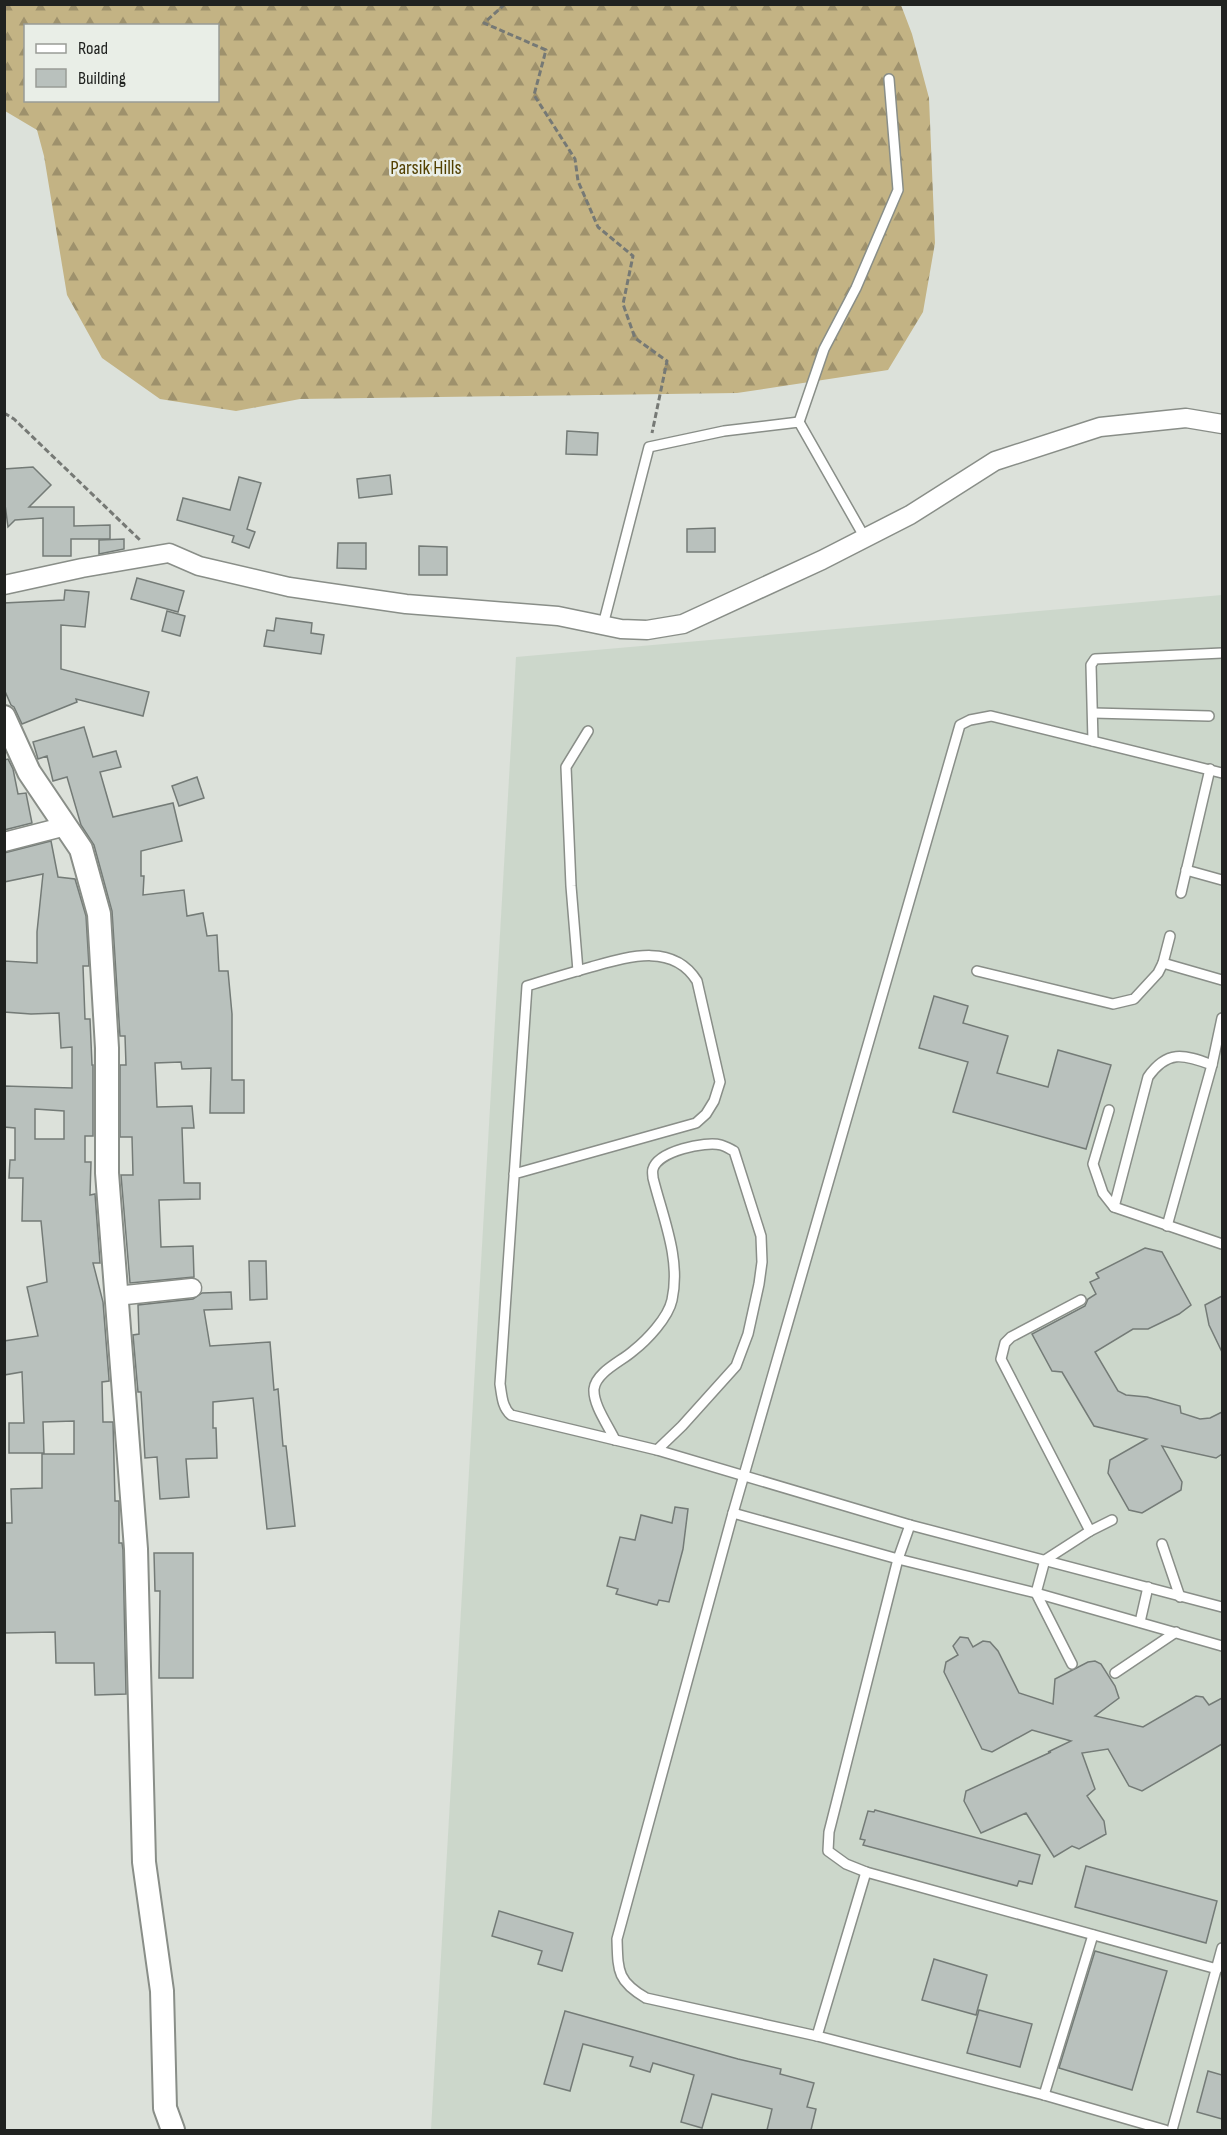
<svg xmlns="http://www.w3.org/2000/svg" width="1227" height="2135" viewBox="0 0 1227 2135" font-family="'Sofia Sans Condensed',sans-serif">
	<defs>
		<pattern id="forest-firs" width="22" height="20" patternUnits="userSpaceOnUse" patternTransform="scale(1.5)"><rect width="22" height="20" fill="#c3b384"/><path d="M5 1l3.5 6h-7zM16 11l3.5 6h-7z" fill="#9e916c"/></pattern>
	</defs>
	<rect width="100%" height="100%" fill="#dce1da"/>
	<path fill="#ccd7cb" d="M1222,595V2130H431L516,657Z"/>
	<path fill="url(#forest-firs)" fill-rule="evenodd" d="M5,5H901L912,34L929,98L935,243L923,312L888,370L737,393L300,399L236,411L160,399L102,358L67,295L44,156L37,130L5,111ZM26,26H218V100H26Z"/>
	<g fill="#b9c1bd" stroke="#747b77" stroke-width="1.5" fill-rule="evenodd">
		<path d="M567,431L598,433L597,455L566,454Z"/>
		<path d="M33,467L51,485L29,507H74V526L110,525V539H71V556H43V518L15,520L8,527L4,497V469Z"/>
		<path d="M390,475L392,494L359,498L357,479Z"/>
		<path d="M239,477L261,483L247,529L255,532L249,548L232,542L234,536L177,520L183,498L230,510Z"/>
		<path d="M715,528V552H687V529Z"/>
		<path d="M124,539V549L99,554V540Z"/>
		<path d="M338,543H366V569L337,568Z"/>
		<path d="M419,546L447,547V575H419Z"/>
		<path d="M137,578L184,591L178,612L131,599Z"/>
		<path d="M65,590L89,592L85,627L61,625V669L149,692L143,716L76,699L77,702L22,724L14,707L11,705L4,689V603L64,600Z"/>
		<path d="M167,611L185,616L180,636L162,631Z"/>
		<path d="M276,618L312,623L311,633L324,635L321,654L264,646L267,630L274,631Z"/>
		<path d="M84,727L93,757L116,751L121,767L100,772L113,817L173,803L182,841L141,851V876H144L143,895L184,890L187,916L203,913L207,936L217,935L219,971H228L232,1014V1080H244V1113H210L211,1068L182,1069L181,1062L155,1063L157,1107L192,1106L194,1128H182L184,1183H200V1199L159,1200L161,1247L193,1246L194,1277L130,1283L121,1175H133L132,1137H120V1065H126L125,1036H120L112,911L94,845L81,825L67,777L53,781L47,756L38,759L33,742Z"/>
		<path d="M8,759L13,769L18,794L26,793L32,823L4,830V760Z"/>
		<path d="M197,777L204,798L179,806L172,786Z"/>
		<path d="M51,841L58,877L75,879L86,916L89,966H83L85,1019H90L92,1065H93V1136H85V1162H91L90,1195L95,1194L100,1263H93L103,1302L109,1379V1381L102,1382L103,1422H113L115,1501H119V1543H122L123,1550L126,1694L95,1695L94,1663H56L55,1632L4,1633V1523H12L11,1489L42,1488V1454H74V1421L43,1422L44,1453H9V1423H24L22,1372L4,1375V1341L38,1336L27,1287L47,1282L41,1221H22L23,1178H9L10,1160H15V1128L4,1127V1086L72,1088V1047L61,1048L59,1013L31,1014L4,1012V961L37,963V932L43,874L4,882V853ZM35,1109L64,1111V1139H35Z"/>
		<path d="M934,996L968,1006L963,1023L1008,1036L997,1073L1048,1087L1058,1050L1111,1065L1086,1149L953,1112L968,1062L919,1048Z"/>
		<path d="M1145,1248L1162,1252L1191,1305L1179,1314L1148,1329H1133L1095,1352L1118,1391L1126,1395L1147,1397L1180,1406L1181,1413L1200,1419L1210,1418L1222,1412V1454L1216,1458L1162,1446L1182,1482L1181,1490L1142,1513L1129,1510L1108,1473L1110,1460L1147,1439L1094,1426L1062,1372L1052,1371L1032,1334L1085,1306L1088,1299L1096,1294L1090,1282L1099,1278L1096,1273Z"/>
		<path d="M249,1261H266L267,1299L250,1300Z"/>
		<path d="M231,1292L232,1309L204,1310L210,1346L270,1342L274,1390L278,1389L283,1446H286L295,1526L267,1529L253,1398L213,1402V1428H216L217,1458L186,1459L189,1497L160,1499L157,1457L145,1458L141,1392H138L133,1335L139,1334L138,1305L193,1299L202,1293Z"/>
		<path d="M1222,1296V1352L1209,1325L1205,1305Z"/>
		<path d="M675,1507L688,1509L683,1549L669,1602L659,1600L657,1605L616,1594L618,1589L607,1586L620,1537L635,1540L641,1515L672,1523Z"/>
		<path d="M154,1553H193V1678H159L160,1591H155Z"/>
		<path d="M960,1637L968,1638L973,1647L983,1641L990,1642L998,1651L1019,1693L1053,1704L1055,1679L1088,1662L1095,1661L1101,1664L1115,1686L1119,1698L1095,1716L1143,1727L1196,1696L1203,1697L1209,1705L1222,1698V1744L1142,1791L1129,1786L1108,1749L1082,1753L1095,1789L1087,1796L1104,1821L1106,1834L1079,1849L1072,1846L1054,1857L1026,1813L981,1833L964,1801L966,1791L1051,1752H1048L1071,1741L1032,1730L992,1752L982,1749L944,1672L946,1662L958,1655L953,1646Z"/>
		<path d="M875,1810L1040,1855L1032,1884L1019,1881L1017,1886L863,1845L865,1840L860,1839L868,1811L874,1812Z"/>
		<path d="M1086,1866L1217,1901L1206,1943L1075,1907Z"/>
		<path d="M499,1911L573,1933L562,1971L538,1964L542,1951L492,1936Z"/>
		<path d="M1095,1951L1167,1971L1132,2090L1059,2068Z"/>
		<path d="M934,1959L987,1975L976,2015L922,2000Z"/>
		<path d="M979,2010L1032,2024L1020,2067L967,2053Z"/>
		<path d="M565,2011L738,2059L781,2069L780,2074L814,2083L807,2107L816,2109L811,2130H767L772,2109L712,2094L702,2128L681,2122L694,2075L653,2063L650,2072L630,2066L633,2057L583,2044L570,2091L544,2084Z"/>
		<path d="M1208,2071L1222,2075V2119L1197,2112Z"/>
	</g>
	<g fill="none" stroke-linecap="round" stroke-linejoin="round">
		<g stroke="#898e88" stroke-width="12">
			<g id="service">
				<path d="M799,422L824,349L856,288L898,190L889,79"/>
				<path d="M603,625L649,447L724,431L799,422L865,538"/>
				<path d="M1093,713L1209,716"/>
				<path d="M1093,741L1091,665L1095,659L1222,653"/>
				<path d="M1186,870L1222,880"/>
				<path d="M1181,893L1210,769"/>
				<path d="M1163,963L1170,936"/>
				<path d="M578,971L571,886L566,767L588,731"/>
				<path d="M977,971L1113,1004L1134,999L1158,973L1163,963L1222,980"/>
				<path d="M1212,1065L1222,1018"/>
				<path d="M1109,1110L1093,1164L1103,1193L1114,1207L1222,1244"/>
				<path d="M514,1174L696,1123L706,1114L714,1101L720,1082L697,981C673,942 627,957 591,967C570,973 549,979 527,986L500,1384C502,1396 502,1407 511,1415L657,1450L910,1525L1222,1607"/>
				<path d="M1114,1207L1148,1077C1167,1050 1183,1054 1212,1065L1167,1226"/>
				<path d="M1081,1300L1011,1337L1005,1343L1001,1359L1090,1531"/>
				<path d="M615,1440C608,1425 593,1405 594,1389C596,1372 622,1361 633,1351C647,1340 668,1318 672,1300C681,1259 663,1218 653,1178C653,1175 652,1172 653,1169C658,1151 705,1141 721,1145C725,1146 730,1149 734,1151L761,1236L762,1262L759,1284L748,1334L736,1366L682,1426L657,1450"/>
				<path d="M733,1513L898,1559L1036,1593L1222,1646"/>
				<path d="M910,1525L898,1559L829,1832L828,1851L846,1864L866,1872L1217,1969"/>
				<path d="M1162,1544L1180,1597"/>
				<path d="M1140,1622L1148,1587"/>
				<path d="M1072,1664L1036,1593L1045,1560L1090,1531L1112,1520"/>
				<path d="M1115,1673L1176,1632"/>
				<path d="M817,2036L866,1872"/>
				<path d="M1044,2095L1093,1935"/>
				<path d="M1165,2130L1044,2095L817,2036L646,1998C617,1981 618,1971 617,1939L733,1513L960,725L970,720L991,716L1222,773"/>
				<path d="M1172,2130L1222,1948"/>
			</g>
		</g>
		<g stroke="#898e88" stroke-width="21">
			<g id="minor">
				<path d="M4,585L82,568L169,553L199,566L289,587L406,604L558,616L621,629L647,630L683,624L822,560L910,515L995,461L1100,427L1186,418L1222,424"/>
				<path d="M4,842L66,826"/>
				<path d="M116,1296L192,1288"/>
			</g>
		</g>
		<g stroke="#898e88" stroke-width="26">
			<path id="tertiary" d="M4,717L29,772L81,849L99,914L107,1048V1173L136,1549L144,1862L162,1991L165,2108L173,2130"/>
		</g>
		<g stroke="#767975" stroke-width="3" stroke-dasharray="6 3" stroke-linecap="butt">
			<path d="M505,4L484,23L546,50L534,95L575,159L578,181L598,227L633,256L623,304L635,338L667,361L652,433"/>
			<path d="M4,413L14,419L141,541"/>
		</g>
		<use href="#service" stroke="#fff" stroke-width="9"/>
		<use href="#minor" stroke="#fff" stroke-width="18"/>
		<use href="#tertiary" stroke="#fff" stroke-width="22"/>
	</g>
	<g text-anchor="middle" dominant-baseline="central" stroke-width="5" stroke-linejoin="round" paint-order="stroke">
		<g font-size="20" fill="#524000" stroke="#e9eee7">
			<text x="426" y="168">Parsik Hills</text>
		</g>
	</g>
	<rect width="1227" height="2135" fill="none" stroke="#202220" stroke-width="12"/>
	<rect x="24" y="24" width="195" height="78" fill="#e9eee7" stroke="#999c97" stroke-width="1.5"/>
	<rect x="36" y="44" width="30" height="9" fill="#ffffff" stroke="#999c97" stroke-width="1.5"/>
	<text x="78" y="54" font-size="18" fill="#202220">Road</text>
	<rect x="36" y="69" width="30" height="18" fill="#b9c1bd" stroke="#999c97" stroke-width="1.5"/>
	<text x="78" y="84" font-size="18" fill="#202220">Building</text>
</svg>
